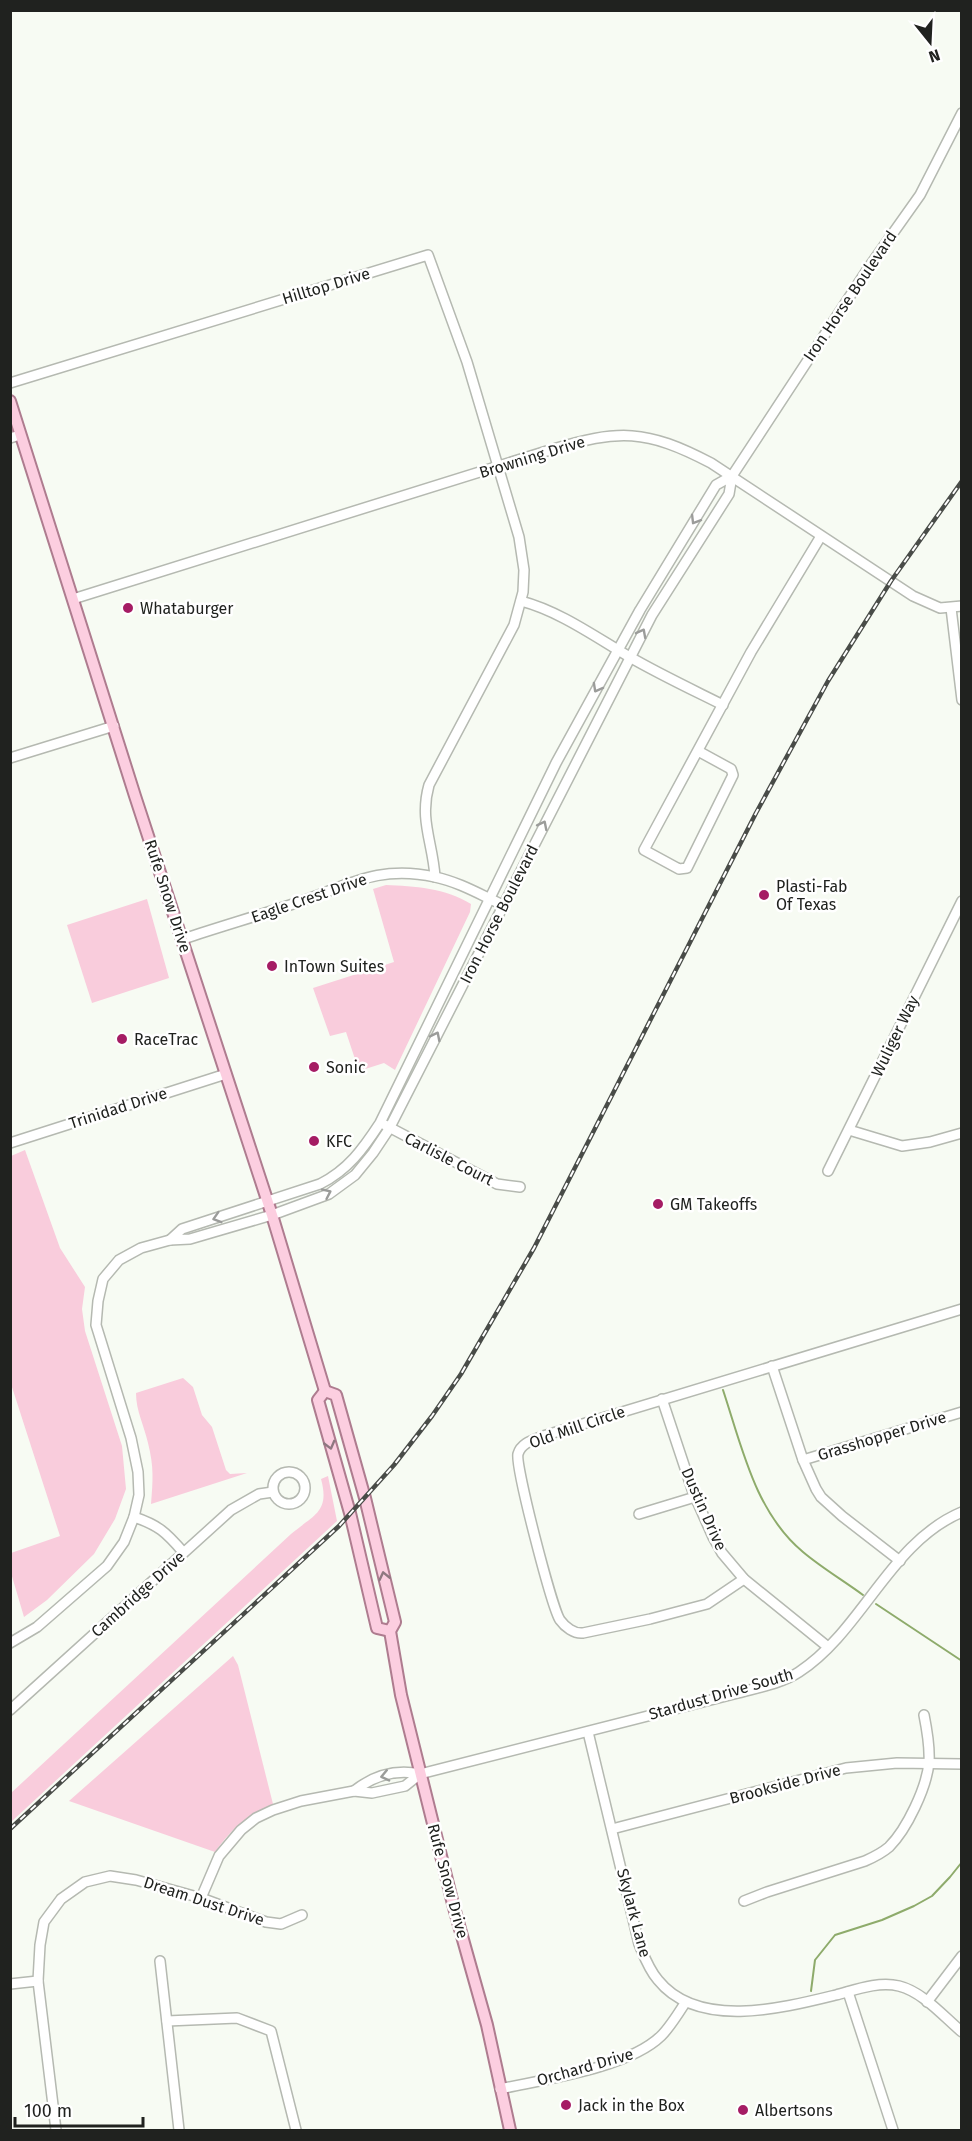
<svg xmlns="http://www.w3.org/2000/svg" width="972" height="2141" viewBox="0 0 972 2141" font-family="'Fira Sans',sans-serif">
	<rect width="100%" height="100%" fill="#f7fbf3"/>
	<g fill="#f9ccdc">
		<path d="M386,885C414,886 446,888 471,904L470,912L395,1070L384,1063L359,1071L346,1032L330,1036L313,988L394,962L373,889Z"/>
		<path d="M147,899L169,978L92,1003L67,925Z"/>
		<path d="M25,1150L60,1248L85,1287L82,1309L85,1331L122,1446L126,1489L115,1519L94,1554L47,1600L24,1617L11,1573V1553L60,1536L11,1384V1156Z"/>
		<path d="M183,1378L193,1387L202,1415L212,1427L226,1470L230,1474L247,1473L151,1504C153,1480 154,1467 148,1443C144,1425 136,1411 136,1393Z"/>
		<path d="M328,1476L337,1521L11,1822V1793L291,1534C314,1515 330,1512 321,1479Z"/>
		<path d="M233,1656L238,1665L273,1804C247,1816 232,1828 215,1852L69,1801Z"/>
	</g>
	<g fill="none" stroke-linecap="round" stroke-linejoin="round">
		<g stroke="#8eab6b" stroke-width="2">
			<path d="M723,1390C742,1447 755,1512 803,1552C822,1568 844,1581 863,1595"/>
			<path d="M876,1604L962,1661"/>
			<path d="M811,1991L815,1960L835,1935L882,1920L914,1906L932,1896L950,1877L962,1862"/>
		</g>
		<g stroke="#b5b9b1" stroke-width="12">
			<g id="minor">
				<path d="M10,383L428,255L467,362L519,537L524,570L523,592L514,625L429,785C419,820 433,843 435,877"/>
				<path d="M10,438L20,435"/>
				<path d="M73,599L550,450C619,429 646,429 711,463L913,596L940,608L962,606"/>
				<path d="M521,601C559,611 594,636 628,656C659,674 691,689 723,705"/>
				<path d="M951,608L962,700"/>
				<path d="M698,751L731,769L733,775L687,868L679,869L644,850L751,652L821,536"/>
				<path d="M10,758L114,726"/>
				<path d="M183,939C219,927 257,916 293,904C346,887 376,864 435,877C459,882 481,895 503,905"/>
				<path d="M385,1125L497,1184L520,1187"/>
				<path d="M849,1130L902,1146L930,1142L962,1133"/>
				<path d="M10,1143L226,1074"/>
				<path d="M828,1171L962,901"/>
				<path d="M170,1240L182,1229L320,1184C348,1170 363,1149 380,1123L556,763L640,610L716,485L732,476"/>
				<path d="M772,1366L803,1460L816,1489L821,1497L842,1516L900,1561"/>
				<path d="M662,1399L693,1492L713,1537L722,1553L744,1579L828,1647"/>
				<path d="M803,1460L962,1412"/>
				<circle cx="289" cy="1488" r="16"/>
				<path d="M639,1514L695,1497"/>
				<path d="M134,1517C158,1525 166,1532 183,1552"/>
				<path d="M744,1579L707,1604L650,1619L583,1633C574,1634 565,1627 560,1620C552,1608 515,1466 518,1454C521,1443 533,1440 543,1436L962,1309"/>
				<path d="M10,1643L37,1627L107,1566L124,1542L134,1517L139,1495L138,1472L131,1438L96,1325L98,1301L103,1279L119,1260L141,1248L170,1240L190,1239L272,1215L329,1194L355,1175L373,1153L389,1129L652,615L729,494L732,476L869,267L920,195L962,113"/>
				<path d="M10,1710L231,1510L259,1494L273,1492"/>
				<path d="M588,1732L639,1944C644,1956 649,1970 658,1980C698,2030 783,2008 836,1995C855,1990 878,1981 899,1986C923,1992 943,2016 962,2032"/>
				<path d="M354,1791C373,1776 396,1769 420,1774"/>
				<path d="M612,1829L846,1768L897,1763L962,1764"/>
				<path d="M201,1898L219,1856L241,1830L256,1818L273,1810L301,1801L354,1791L372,1793L405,1786L420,1774L734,1694C755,1688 781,1684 799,1672C863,1630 890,1542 962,1512"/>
				<path d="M744,1901L767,1892L865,1861C874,1857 882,1853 889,1847C907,1829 927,1787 929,1762C930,1746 927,1730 924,1715"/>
				<path d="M160,1961L179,2130"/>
				<path d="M10,1984L38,1981"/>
				<path d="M848,1992L893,2130"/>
				<path d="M927,2002L962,1956"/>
				<path d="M167,2021L237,2018L271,2031L296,2130"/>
				<path d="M500,2089C546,2079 628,2068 661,2036C670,2027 678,2014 685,2003"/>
				<path d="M56,2130L38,1981L40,1945L44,1922L61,1899L85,1882L110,1876L136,1880L201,1898L266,1922L281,1924L302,1915"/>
			</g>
		</g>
		<g stroke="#ae7c8f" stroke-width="14">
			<g id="major">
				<path d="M10,401L135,796L272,1215L325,1391"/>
				<path d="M325,1391L336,1395L365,1498L395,1622L390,1631L401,1695L453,1904L487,2025L510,2130"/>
				<path d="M325,1391L318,1400L350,1513L377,1628L390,1631"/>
			</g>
		</g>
		<use href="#minor" stroke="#fff" stroke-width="9"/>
		<use href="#major" stroke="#fccee0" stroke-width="10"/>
		<g stroke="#494c48" stroke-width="4.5">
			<path id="rail" d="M10,1829L339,1526L394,1465L432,1416L461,1374L534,1248L756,813L828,681L891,581L962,481"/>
		</g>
		<use href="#rail" stroke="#fff" stroke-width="2" stroke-dasharray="7" stroke-linecap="butt"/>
	</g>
	<defs><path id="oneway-chevron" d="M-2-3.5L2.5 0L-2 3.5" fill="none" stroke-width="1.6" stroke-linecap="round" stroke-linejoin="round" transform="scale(1.5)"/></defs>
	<g stroke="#9b9c9a">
		<use href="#oneway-chevron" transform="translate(695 520) rotate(121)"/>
		<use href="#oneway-chevron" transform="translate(642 633) rotate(-62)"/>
		<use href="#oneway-chevron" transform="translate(597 688) rotate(119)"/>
		<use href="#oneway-chevron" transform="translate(543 825) rotate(-63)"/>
		<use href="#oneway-chevron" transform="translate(436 1036) rotate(-63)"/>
		<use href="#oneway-chevron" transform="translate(327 1193) rotate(-25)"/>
		<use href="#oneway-chevron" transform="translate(217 1218) rotate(163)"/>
		<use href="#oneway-chevron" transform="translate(385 1776) rotate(167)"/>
	</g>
	<g stroke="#8e7880">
		<use href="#oneway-chevron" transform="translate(330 1445) rotate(75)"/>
		<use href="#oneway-chevron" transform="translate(384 1576) rotate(-103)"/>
	</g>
	<g fill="#a51c64" stroke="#fff" stroke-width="2">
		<circle cx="128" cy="608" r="6"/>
		<circle cx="764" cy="895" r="6"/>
		<circle cx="272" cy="966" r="6"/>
		<circle cx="122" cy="1039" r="6"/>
		<circle cx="314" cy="1067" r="6"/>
		<circle cx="314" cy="1141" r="6"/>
		<circle cx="658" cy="1204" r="6"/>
		<circle cx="566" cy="2105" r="6"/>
		<circle cx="743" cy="2110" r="6"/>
	</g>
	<g text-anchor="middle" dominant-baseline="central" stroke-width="5" stroke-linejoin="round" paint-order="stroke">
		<g font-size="16" fill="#20221f" stroke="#fff">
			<text transform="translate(326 286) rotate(-17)">Hilltop Drive</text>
			<text transform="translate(850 296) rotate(-56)">Iron Horse Boulevard</text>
			<text transform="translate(532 457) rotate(-17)">Browning Drive</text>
			<text transform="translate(168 896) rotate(72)">Rufe Snow Drive</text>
			<text transform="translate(309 898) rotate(-19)">Eagle Crest Drive</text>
			<text transform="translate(499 914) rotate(-63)">Iron Horse Boulevard</text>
			<text transform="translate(895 1036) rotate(-64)">Wuliger Way</text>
			<text transform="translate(118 1108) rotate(-18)">Trinidad Drive</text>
			<text transform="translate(449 1159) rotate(27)">Carlisle Court</text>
			<text transform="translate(577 1427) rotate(-19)">Old Mill Circle</text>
			<text transform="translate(882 1436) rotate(-17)">Grasshopper Drive</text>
			<text transform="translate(704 1509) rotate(66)">Dustin Drive</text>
			<text transform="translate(138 1594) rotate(-42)">Cambridge Drive</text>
			<text transform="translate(721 1694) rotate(-16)">Stardust Drive South</text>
			<text transform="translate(785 1784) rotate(-15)">Brookside Drive</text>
			<text transform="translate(448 1881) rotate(75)">Rufe Snow Drive</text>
			<text transform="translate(204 1901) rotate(18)">Dream Dust Drive</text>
			<text transform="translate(634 1913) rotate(75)">Skylark Lane</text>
			<text transform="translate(585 2067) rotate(-16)">Orchard Drive</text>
		</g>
		<g font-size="16" fill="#20221f" stroke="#fff" text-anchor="start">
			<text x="140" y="608">Whataburger</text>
			<text x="776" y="886">Plasti-Fab<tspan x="776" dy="18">Of Texas</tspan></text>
			<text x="284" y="966">InTown Suites</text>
			<text x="134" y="1039">RaceTrac</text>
			<text x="326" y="1067">Sonic</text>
			<text x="326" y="1141">KFC</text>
			<text x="670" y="1204">GM Takeoffs</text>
			<text x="578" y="2105">Jack in the Box</text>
			<text x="755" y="2110">Albertsons</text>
		</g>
	</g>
	<rect width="972" height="2141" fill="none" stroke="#20221f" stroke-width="24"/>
	<g transform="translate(930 42) rotate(162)" stroke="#ffffff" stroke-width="4.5" paint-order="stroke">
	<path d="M0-4.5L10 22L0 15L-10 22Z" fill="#20221f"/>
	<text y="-9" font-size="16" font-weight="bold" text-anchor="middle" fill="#20221f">N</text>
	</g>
	<path d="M15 2117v9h128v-9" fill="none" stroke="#20221f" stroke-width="3"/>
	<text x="24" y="2117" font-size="18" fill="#20221f" stroke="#ffffff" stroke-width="4.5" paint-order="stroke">100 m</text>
</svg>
